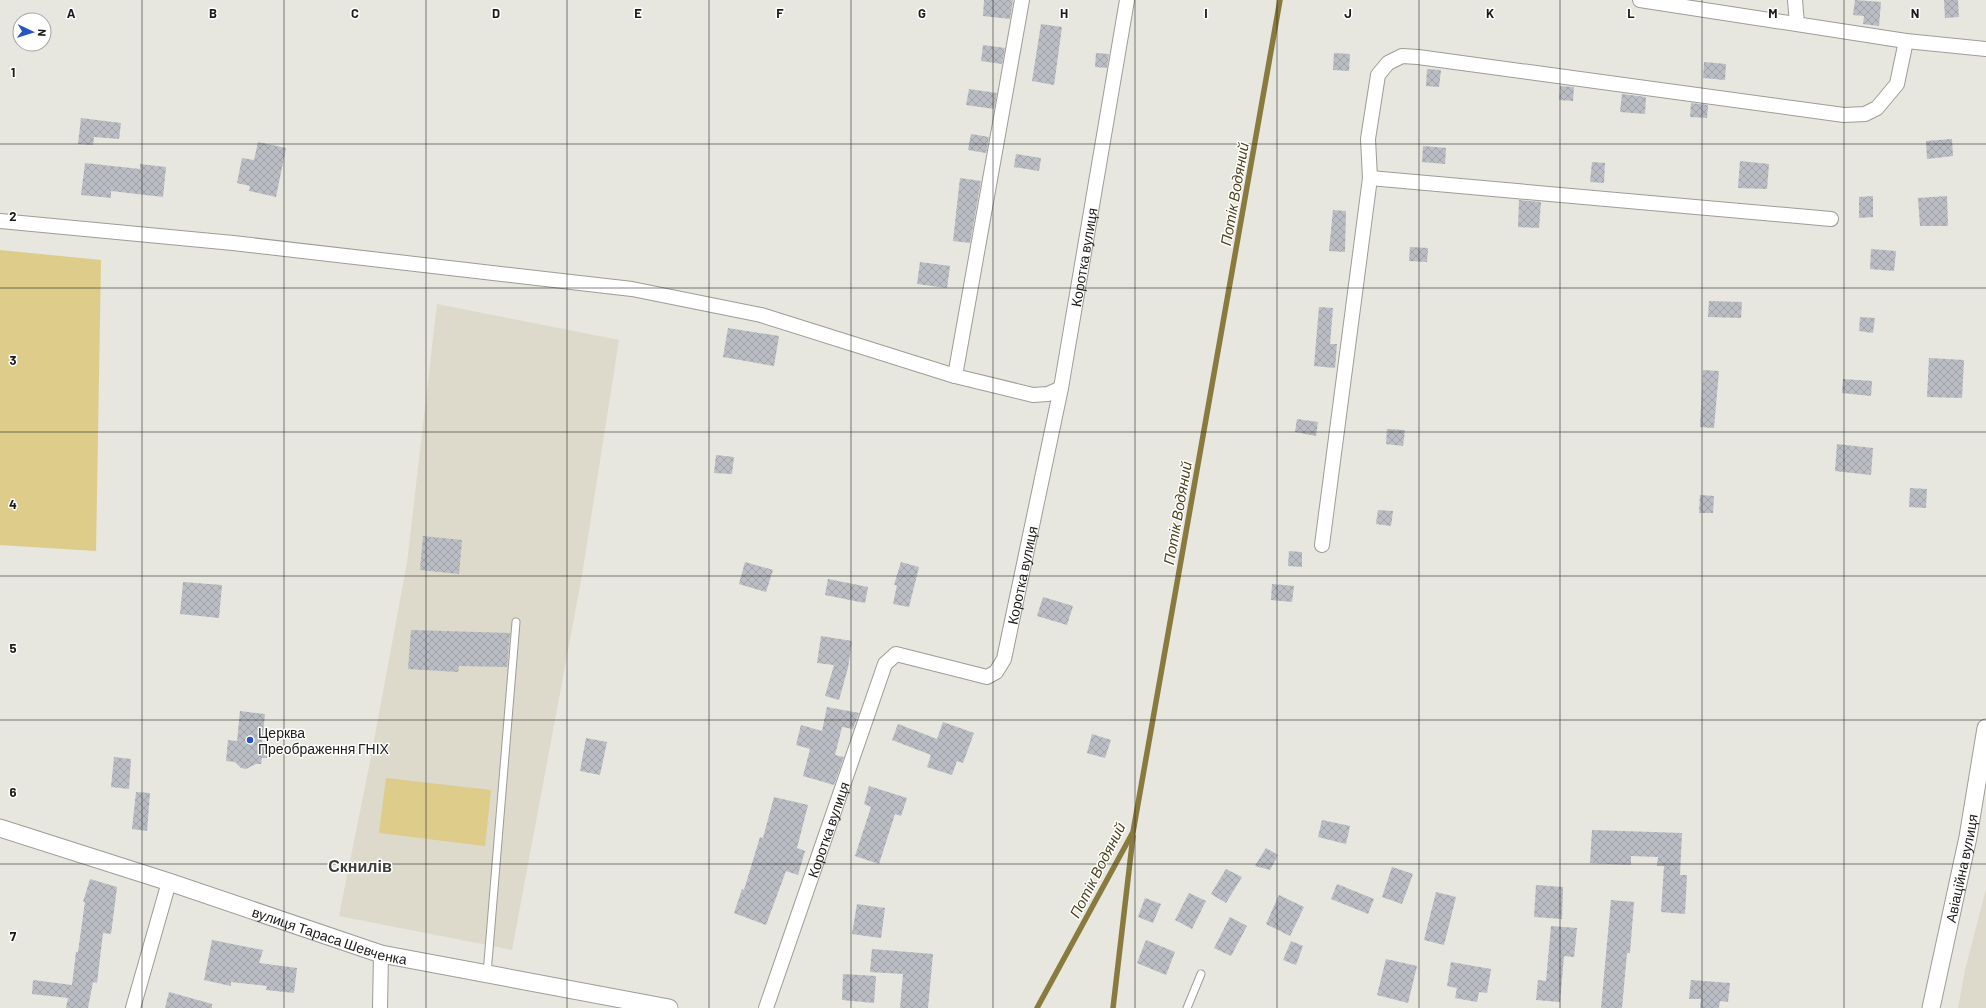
<svg xmlns="http://www.w3.org/2000/svg" width="1986" height="1008" viewBox="0 0 1986 1008" font-family="Barlow,sans-serif">
	<defs>
		<pattern id="building-cross-hatch" width="8" height="8" patternUnits="userSpaceOnUse"><rect width="8" height="8" fill="#babdc3"/><path d="M0 0l8 8M0 8l8-8" fill="none" stroke="#9fa2a7"/></pattern>
	</defs>
	<rect width="100%" height="100%" fill="#e7e6df"/>
	<g fill="#ddd9cb">
		<path d="M437,304L619,340L582,575L512,950L339,916L370,762L407,563Z"/>
		<path d="M1986,889V1008H1958L1965,970Z"/>
	</g>
	<g fill="#ddcc8a">
		<path d="M0,250L101,260L96,551L0,545Z"/>
		<path d="M386,778L491,790L485,846L379,833Z"/>
	</g>
	<g fill="none" stroke-linecap="round" stroke-linejoin="round">
		<g stroke="#897a3d" stroke-width="5.5">
			<path d="M1037,1008L1133,832L1280,0"/>
			<path d="M1113,1008L1133,836"/>
		</g>
	</g>
	<g fill="url(#building-cross-hatch)">
		<path d="M984,0H1013L1010,19L983,16Z"/>
		<path d="M1855,0L1881,2L1879,26L1863,24L1864,16L1853,15Z"/>
		<path d="M1944,0H1958L1959,17L1945,18Z"/>
		<path d="M1041,24L1062,27L1054,85L1032,81Z"/>
		<path d="M983,45L1005,48L1002,64L981,61Z"/>
		<path d="M1096,53L1109,54L1107,68L1095,67Z"/>
		<path d="M1334,53L1350,54L1349,71L1333,70Z"/>
		<path d="M1704,62L1726,64L1725,80L1703,78Z"/>
		<path d="M1427,69L1441,70L1439,87L1426,86Z"/>
		<path d="M1560,86L1574,87L1573,101L1559,100Z"/>
		<path d="M969,89L997,93L994,109L966,105Z"/>
		<path d="M1622,94L1646,97L1645,114L1620,112Z"/>
		<path d="M1691,103L1708,105L1707,118L1690,117Z"/>
		<path d="M81,118L121,123L119,139L94,137L93,145L78,144Z"/>
		<path d="M971,134L989,137L986,153L968,150Z"/>
		<path d="M1952,139L1953,156L1927,159L1926,141Z"/>
		<path d="M258,142L286,148L276,197L249,191L250,186L237,183L242,158L254,160Z"/>
		<path d="M1423,146L1446,148L1445,164L1422,162Z"/>
		<path d="M1016,154L1041,158L1039,171L1014,167Z"/>
		<path d="M1740,161L1769,164L1767,189L1738,188Z"/>
		<path d="M1592,162L1605,163L1604,183L1590,182Z"/>
		<path d="M85,163L140,169V164L166,167L163,197L111,191V198L81,195Z"/>
		<path d="M960,178L981,181L970,243L953,241Z"/>
		<path d="M1873,196V217L1859,218V197Z"/>
		<path d="M1947,196L1948,226H1920L1918,198Z"/>
		<path d="M1519,200L1541,202L1539,228L1518,227Z"/>
		<path d="M1333,210L1346,211L1345,252L1329,251Z"/>
		<path d="M1410,247L1428,248L1427,262L1409,261Z"/>
		<path d="M1871,249L1896,251L1894,271L1870,269Z"/>
		<path d="M920,262L950,266L947,288L917,284Z"/>
		<path d="M1709,301L1742,302L1741,318L1708,317Z"/>
		<path d="M1319,307L1333,308L1330,344H1337L1335,368L1314,366Z"/>
		<path d="M1860,317L1875,318L1873,333L1859,331Z"/>
		<path d="M728,328L779,336L774,366L723,357Z"/>
		<path d="M1929,358L1964,360L1962,398L1927,397Z"/>
		<path d="M1703,370L1719,371L1714,428L1700,427Z"/>
		<path d="M1843,379L1872,381L1871,396L1842,393Z"/>
		<path d="M1297,419L1318,422L1316,436L1295,432Z"/>
		<path d="M1387,429L1405,430L1403,446L1386,444Z"/>
		<path d="M1837,444L1873,448L1871,475L1835,471Z"/>
		<path d="M716,455L734,457L732,474L714,473Z"/>
		<path d="M1910,488L1927,489L1926,508L1909,507Z"/>
		<path d="M1700,495L1714,496L1713,513H1699Z"/>
		<path d="M1378,510L1393,511L1391,526L1376,524Z"/>
		<path d="M423,536L462,540L459,574L420,570Z"/>
		<path d="M1289,551L1302,552V567L1288,566Z"/>
		<path d="M745,562L773,570L766,592L739,584Z"/>
		<path d="M901,562L919,567L909,607L893,604L897,585H894Z"/>
		<path d="M828,579L868,587L865,603L825,595Z"/>
		<path d="M183,582L222,585L219,618L180,614Z"/>
		<path d="M1272,584L1294,586L1292,602L1271,600Z"/>
		<path d="M1043,597L1073,606L1067,625L1037,616Z"/>
		<path d="M411,630L510,633L507,667L459,666L458,672L408,669Z"/>
		<path d="M821,636L852,641L848,668L839,700L825,696L834,665L817,663Z"/>
		<path d="M827,707L859,713L853,729L842,727L835,755L844,757L834,785L803,776L810,749L796,745L801,725L822,731Z"/>
		<path d="M240,711L265,714L262,744H268L267,758H262L261,764H256L246,769L241,768L235,762L226,761L228,740L237,741Z"/>
		<path d="M943,722L974,733L963,763L957,761L952,775L927,767L931,755L892,740L898,724L937,739Z"/>
		<path d="M1092,734L1111,740L1105,758L1087,753Z"/>
		<path d="M586,738L607,742L600,775L580,771Z"/>
		<path d="M114,757L131,759L129,789L111,787Z"/>
		<path d="M869,786L907,798L901,816L895,814L879,864L855,856L871,807L864,804Z"/>
		<path d="M136,792L150,793L147,831L132,829Z"/>
		<path d="M774,797L808,805L797,848L805,851L798,875L786,871L766,925L734,913L742,889L744,890L760,837L763,838Z"/>
		<path d="M1322,820L1350,826L1346,844L1318,837Z"/>
		<path d="M1592,830L1682,833L1680,875H1687L1685,914L1661,912L1664,866H1657L1658,857L1631,856V865L1590,863Z"/>
		<path d="M1266,848L1278,855L1270,870L1255,866Z"/>
		<path d="M1392,867L1413,874L1402,904L1382,897Z"/>
		<path d="M1226,869L1242,877L1226,903L1211,894Z"/>
		<path d="M90,879L117,887L111,934L103,933L97,983L93,982L88,1008H66L68,998L32,994L33,980L72,985L76,952H78L85,902H83Z"/>
		<path d="M1337,884L1374,899L1368,914L1331,899Z"/>
		<path d="M1536,885L1563,887L1562,919L1534,917Z"/>
		<path d="M1436,892L1456,897L1444,945L1424,940Z"/>
		<path d="M1189,893L1206,901L1192,929L1175,920Z"/>
		<path d="M1279,895L1304,907L1290,936L1266,924Z"/>
		<path d="M1145,898L1161,904L1153,923L1138,917Z"/>
		<path d="M1611,900L1634,902L1630,953H1627L1622,1008H1601Z"/>
		<path d="M857,904L885,908L881,938L852,934Z"/>
		<path d="M1230,917L1247,926L1231,956L1214,948Z"/>
		<path d="M1551,926L1577,928L1574,957L1564,956L1560,1002L1536,1000L1538,980L1546,981Z"/>
		<path d="M212,940L263,950L259,963L297,968L294,993L266,990L267,986L231,982V986L204,980Z"/>
		<path d="M1146,940L1175,952L1166,975L1137,963Z"/>
		<path d="M1291,941L1303,946L1296,965L1283,960Z"/>
		<path d="M872,949L933,954L928,1008H900L903,974L870,972Z"/>
		<path d="M1386,959L1417,966L1408,1003L1377,995Z"/>
		<path d="M1451,962L1491,969L1487,993L1479,992L1477,1002L1455,998L1457,988L1447,986Z"/>
		<path d="M843,974L876,976L874,1003L842,1000Z"/>
		<path d="M1691,980L1730,983L1728,1002L1720,1001L1719,1008H1700L1701,999H1689Z"/>
		<path d="M169,992L212,1004V1008H165Z"/>
	</g>
	<g fill="none" stroke-linecap="round" stroke-linejoin="round">
		<g stroke="#9e9c96" stroke-width="9">
			<g id="service">
				<path d="M487,974L516,622"/>
				<path d="M1187,1008L1201,974"/>
			</g>
		</g>
		<g stroke="#9e9c96" stroke-width="16">
			<g id="minor">
				<path d="M1640,0L1906,41L1986,49"/>
				<path d="M1795,0L1797,24"/>
				<path d="M1370,178L1831,219"/>
				<path d="M0,221L233,243L632,289L761,315L955,376L1033,395L1048,394L1061,388"/>
				<path d="M955,376L1022,0"/>
				<path d="M1322,545L1370,178L1368,139L1378,75L1388,63L1402,56L1418,57L1844,115L1865,114L1877,108L1897,84L1906,41"/>
				<path d="M133,1008L169,882"/>
				<path d="M380,1008L381,954"/>
				<path id="s1" d="M766,1008L885,664L896,654L987,677L996,672L1004,659L1061,388L1127,0"/>
			</g>
		</g>
		<g stroke="#9e9c96" stroke-width="19">
			<g id="tertiary">
				<path id="s2" d="M0,828L169,882L381,954L669,1008"/>
				<path id="s3" d="M1931,1008L1968,837L1986,728"/>
			</g>
		</g>
		<use href="#service" stroke="#fff" stroke-width="7"/>
		<use href="#minor" stroke="#fff" stroke-width="14"/>
		<use href="#tertiary" stroke="#fff" stroke-width="17"/>
	</g>
	<path fill="none" stroke="#1c1b19" stroke-width="1" stroke-opacity="0.55" d="M142,0V1008M284,0V1008M426,0V1008M567,0V1008M709,0V1008M851,0V1008M993,0V1008M1135,0V1008M1277,0V1008M1419,0V1008M1560,0V1008M1702,0V1008M1844,0V1008M0,144H1986M0,288H1986M0,432H1986M0,576H1986M0,720H1986M0,864H1986"/>
	<circle fill="#2654c2" stroke="#fff" stroke-width="1.5" cx="250" cy="740" r="4"/>
	<g text-anchor="middle" dominant-baseline="central" stroke-width="3" stroke-linejoin="round" paint-order="stroke">
		<g font-size="14" fill="#1c1b19" stroke="#fff">
			<text stroke="none"><textPath href="#s1" startOffset="908">Коротка вулиця</textPath></text>
			<text stroke="none"><textPath href="#s1" startOffset="584">Коротка вулиця</textPath></text>
			<text stroke="none"><textPath href="#s1" startOffset="189">Коротка вулиця</textPath></text>
			<text stroke="none"><textPath href="#s3" startOffset="143">Авіаційна вулиця</textPath></text>
			<text stroke="none"><textPath href="#s2" startOffset="347">вулиця Тараса Шевченка</textPath></text>
		</g>
		<g font-size="14" fill="#1c1b19" stroke="#fff" text-anchor="start">
			<text x="258" y="732">Церква<tspan x="258" dy="16">Преображення ГНІХ</tspan></text>
		</g>
		<g font-size="15" font-style="italic" fill="#4d431e" stroke="#fff">
			<text transform="translate(1234 194) rotate(-80)">Потік Водяний</text>
			<text transform="translate(1177 513) rotate(-80)">Потік Водяний</text>
			<text transform="translate(1097 870) rotate(-63)">Потік Водяний</text>
		</g>
		<g font-size="16" font-weight="bold" fill="#3e3d38" stroke="#fff">
			<text x="360" y="865">Скнилів</text>
		</g>
	</g>
	<g font-size="13" text-anchor="middle" font-weight="bold" fill="#1c1b19" stroke="#fff" stroke-width="3" stroke-linejoin="round" paint-order="stroke">
		<text x="71" y="18">A</text>
		<text x="213" y="18">B</text>
		<text x="355" y="18">C</text>
		<text x="496" y="18">D</text>
		<text x="638" y="18">E</text>
		<text x="780" y="18">F</text>
		<text x="922" y="18">G</text>
		<text x="1064" y="18">H</text>
		<text x="1206" y="18">I</text>
		<text x="1348" y="18">J</text>
		<text x="1490" y="18">K</text>
		<text x="1631" y="18">L</text>
		<text x="1773" y="18">M</text>
		<text x="1915" y="18">N</text>
		<text x="13" y="77">1</text>
		<text x="13" y="221">2</text>
		<text x="13" y="365">3</text>
		<text x="13" y="509">4</text>
		<text x="13" y="653">5</text>
		<text x="13" y="797">6</text>
		<text x="13" y="941">7</text>
	</g>
	<g transform="translate(32 32) rotate(94)"><circle r="19" fill="#ffffff" stroke="#a4a4a3"/>
	<path d="M0-3L7 15L0 10L-7 15Z" fill="#2654c2"/>
	<text y="-6" font-size="11" font-weight="bold" text-anchor="middle" fill="#1c1b19">N</text>
	</g>
</svg>
